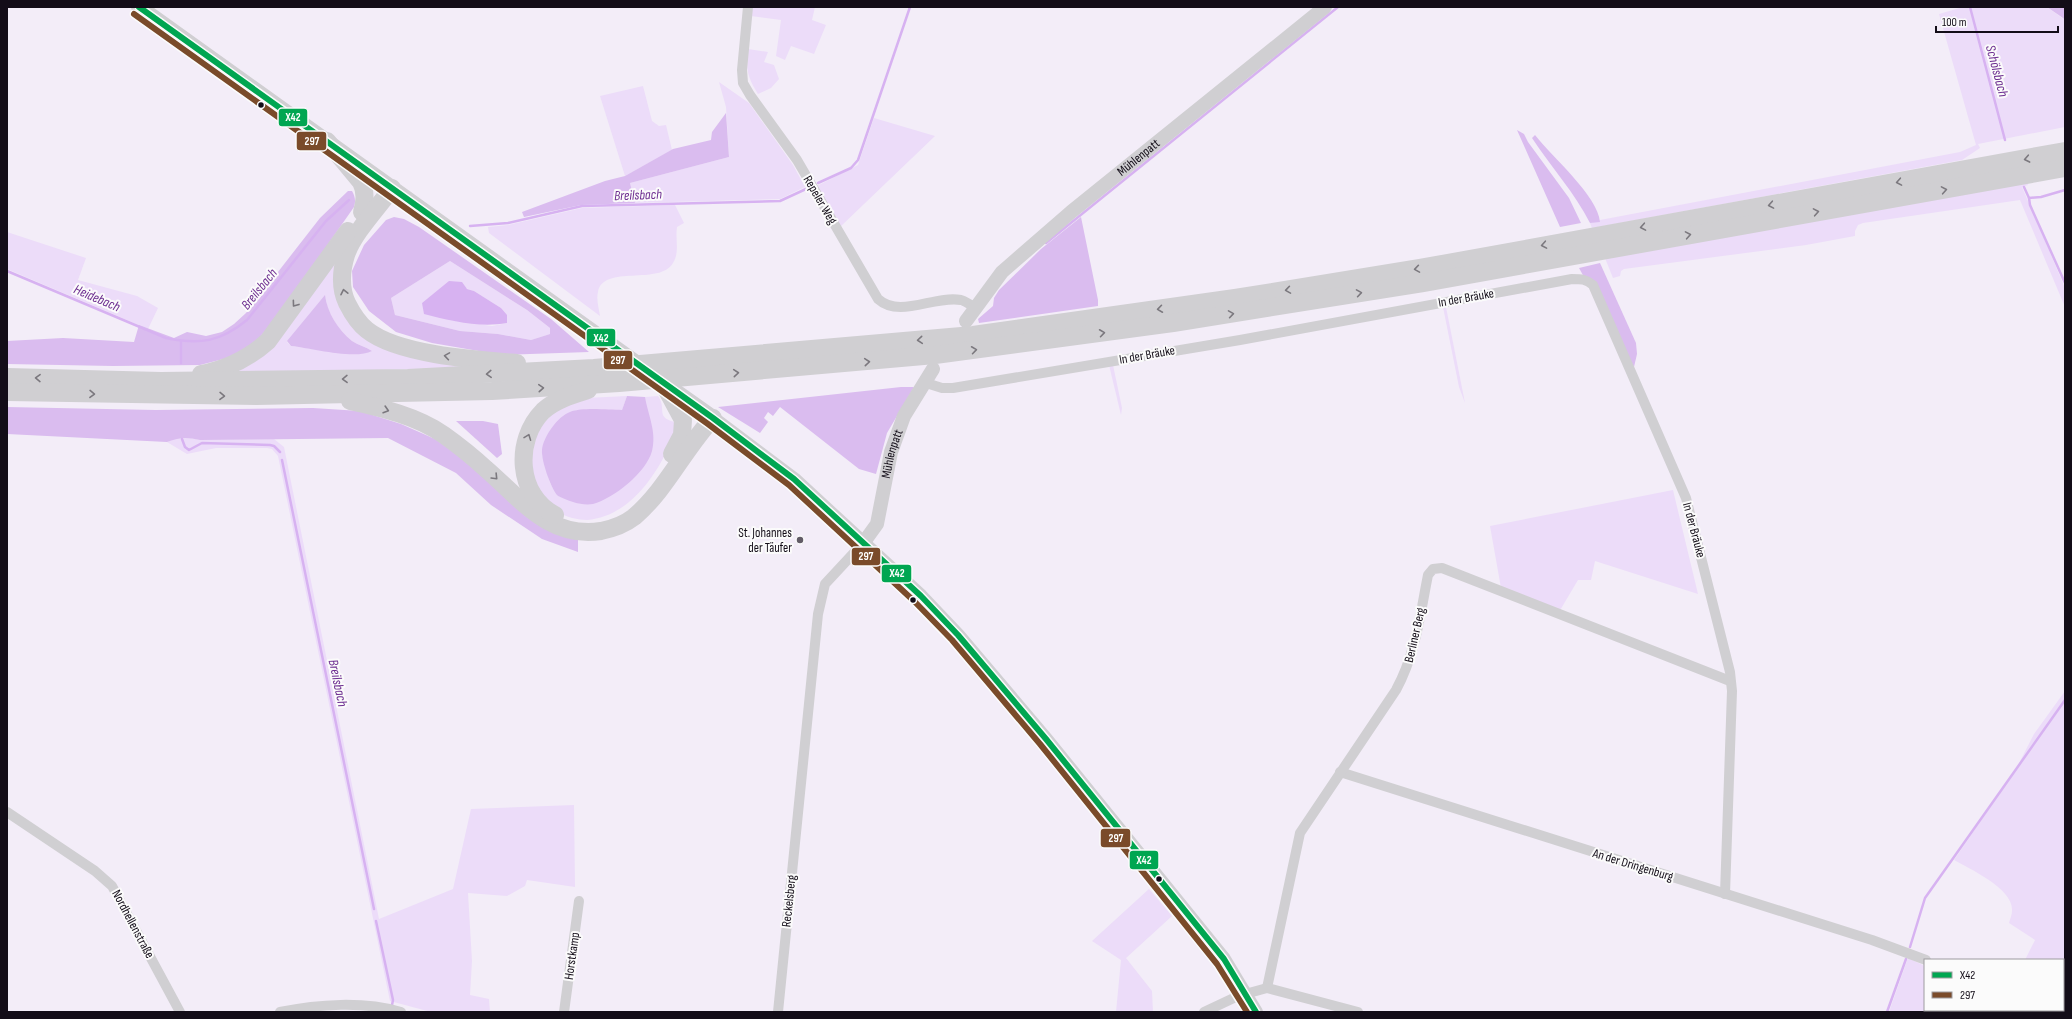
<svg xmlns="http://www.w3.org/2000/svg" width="2072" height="1019" viewBox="0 0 2072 1019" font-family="'Sofia Sans Condensed',sans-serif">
	<rect width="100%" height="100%" fill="#f3edf8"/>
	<g fill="#ecdcf9" fill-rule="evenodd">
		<path d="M752,7H815L812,20L826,25L814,54L791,46L785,60L776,56L781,20L751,16Z"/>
		<path d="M1963,7H2047L2065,20V127L1978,144L1980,148L1962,160L1592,228L1590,223L1600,220L1960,152L1976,145L1939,14Z"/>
		<path d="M748,49L768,52L764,62L774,65L779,79L771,88L758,94C747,76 746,70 748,49Z"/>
		<path d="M719,82L749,103L793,165L805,187L780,199L635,203L630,183L729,157L726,107Z"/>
		<path d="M643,86L652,121L659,126L666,125L672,150L625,176L600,96Z"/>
		<path d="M874,118L935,136L840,227L817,186L858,165Z"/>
		<path d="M2027,182L2028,185L2022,187L2065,288V307L2020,200L1863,223L1858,225L1855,231V236L1806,245L1624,269L1621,271L1620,276L1613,278L1605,258Z"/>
		<path d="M675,205L684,223L677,227C675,240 680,252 673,263C660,286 603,264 598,292C596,299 599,309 600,316L489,233L488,227L508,225L582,208Z"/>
		<path d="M7,232L86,258L78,280L137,296L158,308L148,329L7,269Z"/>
		<path d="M343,245L353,323L473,366L437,369L230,372ZM325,296C327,313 338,330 352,341C358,345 366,347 372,351L347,353L291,346L287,342Z"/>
		<path d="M450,261L527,310L550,328V334L531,340L498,334L460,331L395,315L391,298ZM444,286L465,288L474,291L501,308L507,323L492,326L449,320L422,303Z"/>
		<path d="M1443,307H1446L1465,403L1459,387Z"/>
		<path d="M1109,365H1113L1122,408L1121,415Z"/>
		<path d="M627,396L622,410H576L542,454L550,483L558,496L581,504L645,397L658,396C668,410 653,418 679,423C664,464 635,516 587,520C579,520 565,517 558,512C547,503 539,490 530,480L534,433L560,406L586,398Z"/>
		<path d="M178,437H187L200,440L274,439L284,447L379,919L453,889L471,809L574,805L575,887L527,880L525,886L507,896L468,893L472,961L470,995L489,999L490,1012H431L390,1001L278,456L272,449L267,448H216L187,454L167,442Z"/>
		<path d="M1673,490L1698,594L1595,561L1591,580H1578L1559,612L1501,588L1490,526Z"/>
		<path d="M2065,691V1012H2052L2047,1010H2063V960H2025L2035,940L2009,923C2010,919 2012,915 2012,911C2014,889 1970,869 1954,860L2015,771L2034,734Z"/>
		<path d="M1149,889L1172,916L1126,958L1152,991L1153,1012H1116L1121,960L1092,941Z"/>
		<path d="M1908,958L1925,966V1010H1997L1996,1012H1889Z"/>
	</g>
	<g fill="#dabcef" fill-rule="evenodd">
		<path d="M2047,7H2065V20L2063,18Z"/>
		<path d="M726,113L729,157L630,183L635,203L581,205L524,217L522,212L605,181L625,176L673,149L711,140L712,132Z"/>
		<path d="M1517,130L1524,134L1528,142L1569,198L1581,223L1560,227Z"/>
		<path d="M1535,135C1552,157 1598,196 1600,222L1590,223C1575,193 1551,167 1532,138Z"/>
		<path d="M348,191H352C355,196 356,201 354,207L278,316L259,338L239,355L200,365L113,366L7,364V341L63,338L134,342L139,325L174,338L187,332L206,336L222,332L234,324L246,313L320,218Z"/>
		<path d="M394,217L404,219L419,227L551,319L589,352L502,355L432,343L396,332L369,311L353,287L352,271L364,245L386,220ZM450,261L527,310L550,328V334L531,340L498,334L460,331L395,315L391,298Z"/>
		<path d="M1081,217L1098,300V306L979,323L978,319L993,306L994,298L999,290L1041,249Z"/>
		<path d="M1600,263L1636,343L1637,354L1634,367L1579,268Z"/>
		<path d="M325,295C327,312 338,330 352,341C358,345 366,347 372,351C355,360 311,348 291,346L287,341Z"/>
		<path d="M901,387H914L887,433L876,474L859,469L780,407L773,416L768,412L764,418L768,422L760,433L718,407Z"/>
		<path d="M627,396L645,397C648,415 657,432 652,451C646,473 614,498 593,504C582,506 568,501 558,496C551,489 541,460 542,450C543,437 558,416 570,412C583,407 608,410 622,410Z"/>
		<path d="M7,407L156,410L313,408L360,411L401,424L435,439L578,538V552L542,539L491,505L456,473L388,438L200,440C187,437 180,437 167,442L7,434Z"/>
		<path d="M456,421H483L498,424L502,454L497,458Z"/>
	</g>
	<path fill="#d7b2f1" d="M449,281L462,282L467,289L474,291L501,308L507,315V323C480,328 451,321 424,314L422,303Z"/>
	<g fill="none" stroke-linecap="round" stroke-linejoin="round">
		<g stroke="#d7b2f1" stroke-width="2.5">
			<path d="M1970,7L2005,140"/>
			<path d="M818,183L851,168L858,160L910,7"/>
			<path d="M2024,187L2029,198L2041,197L2065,190"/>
			<path d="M2029,198L2030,205L2065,283"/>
			<path d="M470,226L508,223L582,206L780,201L806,189"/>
			<path d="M1046,243L1338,7"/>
			<path d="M7,271L166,338C200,345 220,342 247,320L326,221L349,200"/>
			<path d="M181,341V363"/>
			<path d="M182,439L185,447L189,450L202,443L270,445L274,446L280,452"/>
			<path d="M282,460L374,909"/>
			<path d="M376,921L393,1000L392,1005"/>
			<path d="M1910,947L1925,898L2065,700"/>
			<path d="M1887,1012L1906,959"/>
		</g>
		<g stroke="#d0cfd2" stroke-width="10">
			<path d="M748,7L742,70L743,83L750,95L797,160L878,299C900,319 934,295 961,300C965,301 970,305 975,307"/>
			<path d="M923,382L942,388H953L1240,340L1572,279C1581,279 1586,279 1593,285L1686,498L1730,672L1732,691L1725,894"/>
			<path d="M1340,772L1872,940L1926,960"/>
			<path d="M7,812L95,871L112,886L180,1012"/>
			<path d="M1267,988L1300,833L1396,690C1416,653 1420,615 1428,575L1433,569L1442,568L1730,681"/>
			<path d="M2037,1010L2041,1012"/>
			<path d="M280,1012C318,1004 364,1001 401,1012"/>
			<path d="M564,1012L579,901"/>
			<path d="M778,1012L818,614L825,584L864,542"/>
			<path d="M1204,1012L1238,996L1267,988L1358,1012"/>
		</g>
		<g stroke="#d0cfd2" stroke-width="14">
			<path id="s1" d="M966,321L1002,272L1071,212L1325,7"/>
			<path d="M713,418L794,479L921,596L958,635L1046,739L1224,959L1256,1012"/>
			<path id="s2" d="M864,542L877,524L891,452L904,416L933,369"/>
		</g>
		<g stroke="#d0cfd2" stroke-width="16">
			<path d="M139,7L643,368"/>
			<path d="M662,382L713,418"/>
		</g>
		<g stroke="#d0cfd2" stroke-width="18">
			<path d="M327,141L361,182C366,192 365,201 362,212"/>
			<path d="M392,188C378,208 354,232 346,255C341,271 340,288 347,303C352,313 358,323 367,330C398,355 478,360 517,363"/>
			<path d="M201,374C227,369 248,359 268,341L348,231"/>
			<path d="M7,377L161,381L408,378L594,368L973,335L1235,298L1420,268L2065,151"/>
			<path d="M663,383L683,420L682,435L672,454"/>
			<path d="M7,392L257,396L492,391L619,383L935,355L1173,323L1423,283L2065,168"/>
			<path d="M350,401C382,408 417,416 444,435C458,445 473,457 486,469C521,499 549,539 601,531C611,529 625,524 634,517C666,490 684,449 713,418"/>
			<path d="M555,515C517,496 514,440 543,411C555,400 572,395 588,390"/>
		</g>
		<g stroke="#fbfbfb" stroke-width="9">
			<path id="bus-1" d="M139,7L713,418L794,479L921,596L958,635L1046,739L1224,959L1256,1012"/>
		</g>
		<g stroke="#fbfbfb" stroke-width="9">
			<path id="bus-2" d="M134,14L708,424L789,485L915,602L952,640L1040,744L1217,964L1247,1012"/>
		</g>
		<use href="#bus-1" stroke="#00a651" stroke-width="6"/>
		<use href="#bus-2" stroke="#7a4b2a" stroke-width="6"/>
	</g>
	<defs><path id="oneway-chevron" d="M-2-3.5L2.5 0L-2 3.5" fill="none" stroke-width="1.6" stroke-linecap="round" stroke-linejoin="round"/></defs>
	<g stroke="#7b787e">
		<use href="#oneway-chevron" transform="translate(2027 159) rotate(169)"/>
		<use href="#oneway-chevron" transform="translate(1899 182) rotate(170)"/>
		<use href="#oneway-chevron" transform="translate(1944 190) rotate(-10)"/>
		<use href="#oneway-chevron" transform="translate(1771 205) rotate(170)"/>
		<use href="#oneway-chevron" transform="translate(1816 212) rotate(-10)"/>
		<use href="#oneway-chevron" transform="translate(1643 227) rotate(170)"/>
		<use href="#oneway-chevron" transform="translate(1688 235) rotate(-10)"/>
		<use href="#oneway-chevron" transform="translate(1544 245) rotate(170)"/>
		<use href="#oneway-chevron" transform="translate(1417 269) rotate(171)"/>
		<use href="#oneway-chevron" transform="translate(1288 290) rotate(171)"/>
		<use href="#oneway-chevron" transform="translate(344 292) rotate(-102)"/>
		<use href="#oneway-chevron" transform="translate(1359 293) rotate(-9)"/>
		<use href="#oneway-chevron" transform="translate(295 304) rotate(126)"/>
		<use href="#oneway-chevron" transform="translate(1160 309) rotate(172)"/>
		<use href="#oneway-chevron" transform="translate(1231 314) rotate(-9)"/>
		<use href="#oneway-chevron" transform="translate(1102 333) rotate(-8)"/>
		<use href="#oneway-chevron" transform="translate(920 340) rotate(175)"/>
		<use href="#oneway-chevron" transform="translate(974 350) rotate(-8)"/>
		<use href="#oneway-chevron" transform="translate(447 356) rotate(-171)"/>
		<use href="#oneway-chevron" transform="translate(867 362) rotate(-5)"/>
		<use href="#oneway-chevron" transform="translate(736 373) rotate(-5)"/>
		<use href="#oneway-chevron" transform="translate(489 374) rotate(177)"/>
		<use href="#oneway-chevron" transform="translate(38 378) rotate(-179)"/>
		<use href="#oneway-chevron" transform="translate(345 379) rotate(179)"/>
		<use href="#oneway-chevron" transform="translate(541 388) rotate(-4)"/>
		<use href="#oneway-chevron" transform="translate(92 394) rotate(1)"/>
		<use href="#oneway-chevron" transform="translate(222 396) rotate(1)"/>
		<use href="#oneway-chevron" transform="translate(386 410) rotate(17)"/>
		<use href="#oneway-chevron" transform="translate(528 437) rotate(-69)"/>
		<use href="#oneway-chevron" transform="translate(495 477) rotate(46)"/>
	</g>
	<g fill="#130d18" stroke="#fbfbfb" stroke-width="1.5">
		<circle cx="261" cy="105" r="3.5"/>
		<circle cx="913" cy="600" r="3.5"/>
		<circle cx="1159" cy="879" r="3.5"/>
	</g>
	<circle fill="#615b66" stroke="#fbfbfb" stroke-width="1.5" cx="800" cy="540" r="4"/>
	<g text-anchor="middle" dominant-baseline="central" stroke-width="4" stroke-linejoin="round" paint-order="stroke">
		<g font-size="13" fill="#130d18" stroke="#fbfbfb">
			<text stroke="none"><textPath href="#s1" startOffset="239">Mühlenpatt</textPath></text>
			<text transform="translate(820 200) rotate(60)">Repeler Weg</text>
			<text transform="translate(1466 298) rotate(-10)">In der Bräuke</text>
			<text transform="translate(1147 355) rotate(-10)">In der Bräuke</text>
			<text stroke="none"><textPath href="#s2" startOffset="94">Mühlenpatt</textPath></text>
			<text transform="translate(1694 530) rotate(75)">In der Bräuke</text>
			<text transform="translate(1415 635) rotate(-77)">Berliner Berg</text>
			<text transform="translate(1633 865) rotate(17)">An der Dringenburg</text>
			<text transform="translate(789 901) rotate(-84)">Reckelsberg</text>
			<text transform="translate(133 924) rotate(62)">Nordhellenstraße</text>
			<text transform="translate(572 956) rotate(-82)">Horstkamp</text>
		</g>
		<g font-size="13" fill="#130d18" stroke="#fbfbfb" text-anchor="end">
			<text x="792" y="533">St. Johannes<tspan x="792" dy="15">der Täufer</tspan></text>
		</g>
		<g font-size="14" font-style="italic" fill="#6e2f91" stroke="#fbfbfb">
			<text transform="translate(1997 71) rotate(75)">Schölsbach</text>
			<text transform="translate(638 195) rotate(-2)">Breilsbach</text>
			<text transform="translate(259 289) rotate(-51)">Breilsbach</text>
			<text transform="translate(97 298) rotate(23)">Heidebach</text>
			<text transform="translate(338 683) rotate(78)">Breilsbach</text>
		</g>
	</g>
	<g stroke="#fbfbfb" stroke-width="1.5">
		<rect x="278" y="108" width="30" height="19" rx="4" fill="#00a651"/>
		<rect x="296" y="131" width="31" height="20" rx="4" fill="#7a4b2a"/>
		<rect x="586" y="328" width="30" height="19" rx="4" fill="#00a651"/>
		<rect x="603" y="350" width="30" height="20" rx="4" fill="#7a4b2a"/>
		<rect x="851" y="547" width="30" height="19" rx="4" fill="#7a4b2a"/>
		<rect x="881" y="564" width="31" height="19" rx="4" fill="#00a651"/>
		<rect x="1100" y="828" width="31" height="20" rx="4" fill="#7a4b2a"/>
		<rect x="1129" y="850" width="30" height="20" rx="4" fill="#00a651"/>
	</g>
	<g font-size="11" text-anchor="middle" font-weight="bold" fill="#fff">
		<text x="293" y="121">X42</text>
		<text x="312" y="145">297</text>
		<text x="601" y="342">X42</text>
		<text x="618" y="364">297</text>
		<text x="866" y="560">297</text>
		<text x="897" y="577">X42</text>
		<text x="1116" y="842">297</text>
		<text x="1144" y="864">X42</text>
	</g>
	<rect width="2072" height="1019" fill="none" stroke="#130d18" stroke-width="16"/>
	<rect x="1924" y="959" width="140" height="52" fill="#fbfbfb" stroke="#9e9ca0"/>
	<rect x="1932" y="972" width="20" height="6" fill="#00a651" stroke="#9e9ca0"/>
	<text x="1960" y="979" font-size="12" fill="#130d18">X42</text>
	<rect x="1932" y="992" width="20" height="6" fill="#7a4b2a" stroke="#9e9ca0"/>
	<text x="1960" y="999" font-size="12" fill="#130d18">297</text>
	<path d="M1936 26v6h122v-6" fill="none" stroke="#130d18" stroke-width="2"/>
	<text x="1942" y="26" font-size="12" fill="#130d18" stroke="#fbfbfb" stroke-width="3" paint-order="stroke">100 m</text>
</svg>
